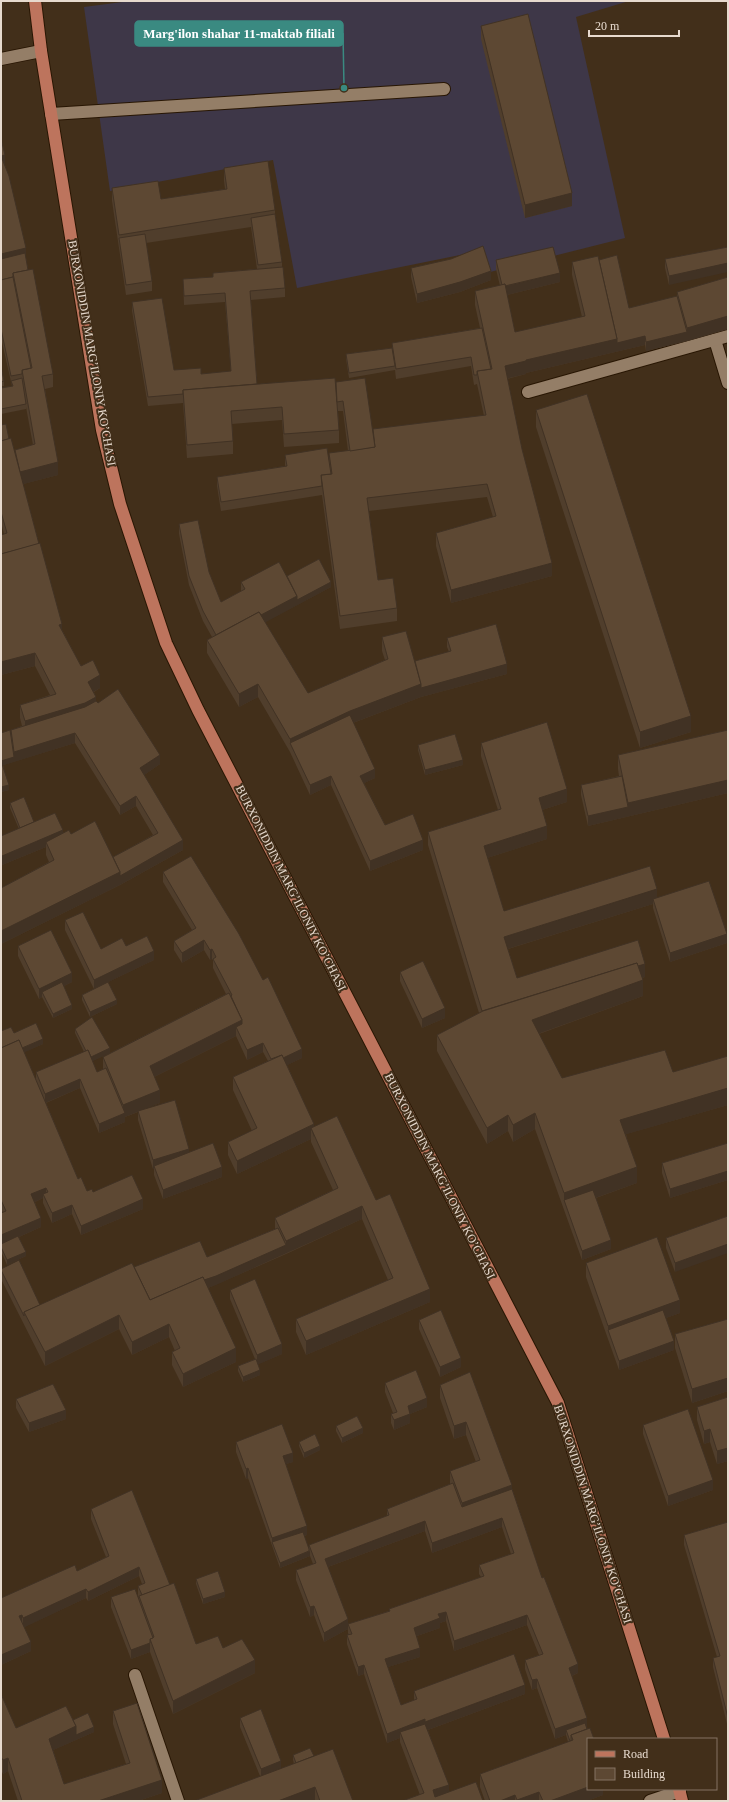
<svg xmlns="http://www.w3.org/2000/svg" width="729" height="1802" viewBox="0 0 729 1802" font-family="'Times New Roman',serif">
	<rect width="100%" height="100%" fill="#422f1a"/>
	<path fill="#3e3748" d="M130,1H629L576,17L625,238L470,277L465,254L297,288L273,160L110,191L84,7Z"/>
	<g fill="none" stroke-linecap="round" stroke-linejoin="round">
		<g stroke="#281603" stroke-width="14">
			<g id="lane">
				<path d="M51,114L444,89"/>
				<path d="M715,340L728,383"/>
				<path d="M528,392L728,336"/>
				<path d="M135,1675L178,1801"/>
			</g>
		</g>
		<g stroke="#281603" stroke-width="14">
			<g id="street">
				<path d="M1,59L41,51"/>
				<path d="M650,1801L680,1791"/>
			</g>
		</g>
		<g stroke="#281603" stroke-width="14">
			<g id="primary">
				<path d="M35,1L41,51L102,430L120,504L166,643L198,710L558,1403L664,1739"/>
				<path d="M679,1789L682,1801"/>
			</g>
		</g>
		<use href="#lane" stroke="#947e67" stroke-width="12"/>
		<use href="#street" stroke="#947e67" stroke-width="12"/>
		<use href="#primary" stroke="#bd745d" stroke-width="12"/>
	</g>
	<g fill="#503e2c" fill-rule="evenodd">
		<path d="M481,26L572,206L525,218L481,39Z"/>
		<path d="M1,139L5,165L26,258L28,270L53,374V387L45,389L58,475L23,484L62,630L81,666L100,688L94,692L96,701L98,703L160,764L144,775L183,850L120,885L1,944V888L49,862L46,855V847L2,865L1,862V836L19,829L10,808V803L34,822L63,833L71,834L113,857L153,835L136,806L120,815L75,743L3,765L9,790L1,792V733L11,734V730L22,726L20,718V705L50,695L35,666L1,675V535L4,534L1,522V425L9,439L15,453V450L33,445L26,407V409L1,414V388L12,386L1,338Z"/>
		<path d="M224,168L275,210V217L282,262V267L285,288V297L251,300L257,384L336,382L373,436V429L484,416L477,384L474,385L471,366L396,379L395,370L349,378L346,359V354L392,348V343L480,328L475,305V291L500,286L496,269V260L560,282L507,295L515,332L582,317L572,275V262L599,260L629,308L677,296V292L728,277V329L687,341L646,351L645,345L526,373V374L507,379L522,449L552,576L451,603L436,546V533L493,517L487,497L369,511L378,580L397,608V621L340,629L322,495L221,511L217,486V477L285,466V455L329,460V453L348,451L343,411H338L339,430V443L284,447L282,420L232,424L233,441V454L187,458L183,403L148,406L132,311V302L174,370L201,374L231,372L225,302L184,305L183,279L213,277V273L257,269L251,227L146,243L152,281V291L126,295L112,201V188L161,199L225,189L224,181Z"/>
		<path d="M728,247L669,285L665,268V259Z"/>
		<path d="M451,259L491,280L460,292L417,303L411,277V268Z"/>
		<path d="M1,367L4,381V386H1Z"/>
		<path d="M536,410L691,732L640,748L536,427Z"/>
		<path d="M179,524L209,572L221,602L241,591V582L287,576L331,587L265,622L308,693L385,660L382,651V637L415,661L449,652L447,647V638L507,674L421,697L353,723L375,778L364,783L385,825L423,850L370,871L331,785L310,795L290,752L258,697L239,707L207,653V640L212,637L203,621L189,585L179,534Z"/>
		<path d="M728,730V793L588,826L581,795V785L619,776L618,769V755Z"/>
		<path d="M481,743L567,802L542,810L547,839L487,858L504,911L657,897L727,943L670,962L653,908V904L508,949L517,978L645,977L642,978L643,996L539,1034L562,1078L673,1072L728,1105L626,1134L637,1183L596,1198L611,1249L582,1260L535,1129L513,1142L508,1131L487,1144L437,1051V1035L479,1013L428,845V832L498,810L481,756Z"/>
		<path d="M418,745L463,765L425,775L418,750Z"/>
		<path d="M163,872L302,1058L287,1065L314,1126L376,1200L430,1302L306,1355L296,1332V1319L388,1280L362,1219L286,1254L208,1288L236,1362L183,1387L172,1365V1352L175,1351L169,1337L132,1355L119,1329L45,1366L1,1279V1269L40,1305L134,1267L207,1257L275,1229V1218L333,1190L311,1142V1139L237,1174L228,1155V1142L252,1131L233,1090V1077L268,1061L263,1052L247,1060L236,1036L154,1077L160,1103L146,1108L189,1153L222,1177L163,1199L154,1175V1169H153L138,1120V1112L125,1117V1122L99,1133L80,1088L46,1103L78,1179L87,1191L93,1192L143,1209L81,1235L72,1214L52,1223L43,1203V1198L35,1202L41,1227L19,1237L26,1256L7,1265L1,1251V1213H3L1,1209V1031L14,1033L43,1044L24,1052L36,1080V1072L84,1052L75,1033V1029L110,1053L226,994L213,968V960L212,959L210,960L204,950L182,963L174,950V941L192,930L163,882ZM110,1053L103,1057V1069L97,1072L92,1061Z"/>
		<path d="M65,920L101,949L126,946L154,960L108,982L117,1004L90,1017L82,1000V995L94,989L65,930Z"/>
		<path d="M18,946L72,982L64,986L72,1009L53,1018L42,997L39,999L18,956Z"/>
		<path d="M400,972L445,1018L422,1028L400,981Z"/>
		<path d="M728,1143V1180L670,1198L662,1173V1163Z"/>
		<path d="M728,1216L675,1272L666,1248V1238Z"/>
		<path d="M586,1263L680,1313L666,1318L674,1350L619,1370L586,1277Z"/>
		<path d="M230,1290L282,1354L258,1364L260,1375L243,1382L238,1371V1366L255,1359L230,1299Z"/>
		<path d="M728,1319V1391L692,1403L675,1348V1334Z"/>
		<path d="M419,1320L461,1367L440,1377L419,1329Z"/>
		<path d="M470,1372L512,1489L542,1578L578,1673L572,1676L587,1727L603,1789V1795L587,1801H485L480,1787V1774L568,1742L566,1735L555,1739L537,1688L532,1690L525,1669V1660L539,1655L527,1625L454,1651L446,1621L440,1623V1628L417,1636L420,1657L388,1667L401,1705L414,1700V1691L525,1694L428,1730L449,1792L483,1801L420,1795L400,1742V1738L387,1743L364,1674L358,1676L347,1644V1635H349L348,1633V1624L389,1611V1609L481,1577L479,1574V1565L511,1554L502,1527L432,1553L425,1531L328,1567L348,1629L324,1642L314,1615L310,1617L296,1580V1570L313,1564L310,1556L280,1568L248,1478L246,1479L236,1452V1442L293,1462L286,1464L307,1535L304,1536L309,1549V1545L387,1516V1509L450,1484V1471L476,1462L466,1435L454,1439L440,1398V1385Z"/>
		<path d="M385,1383L427,1407L410,1414V1423L394,1430L391,1423V1414L393,1413L385,1392Z"/>
		<path d="M728,1397V1461L717,1464L710,1442L704,1444L697,1420V1407Z"/>
		<path d="M16,1399L66,1419L29,1432L16,1408Z"/>
		<path d="M643,1425L713,1490L668,1506L643,1434Z"/>
		<path d="M336,1426L363,1433L342,1443L336,1431Z"/>
		<path d="M299,1442L320,1450L304,1458L299,1446Z"/>
		<path d="M91,1509L170,1585L196,1644L223,1648L255,1673L173,1714L150,1652L131,1659L111,1607V1597L139,1599L138,1595V1586L142,1584L139,1576L88,1601L86,1598L24,1627L31,1651L1,1665V1598L77,1571L106,1557L91,1519Z"/>
		<path d="M728,1522V1728L713,1667V1658L717,1657L684,1545V1535Z"/>
		<path d="M196,1579L225,1597L203,1604L196,1584Z"/>
		<path d="M1,1694L16,1728L73,1720L94,1732L53,1750L64,1784L126,1764L113,1724V1711L162,1793L138,1801H18L8,1771L3,1774L1,1770Z"/>
		<path d="M240,1718L281,1769L294,1764L293,1760V1755L314,1756L353,1801H315L260,1776L240,1727Z"/>
	</g>
	<g fill="#413224">
		<path d="M5,155V165L1,156Z"/>
		<path d="M572,193V206L525,218V205Z"/>
		<path d="M26,248V258L1,263V254Z"/>
		<path d="M728,263V272L669,285V276Z"/>
		<path d="M491,271V280L460,292L417,303V294Z"/>
		<path d="M560,273V282L503,296V287Z"/>
		<path d="M728,316V329L687,341V328Z"/>
		<path d="M687,332V341L646,351V342Z"/>
		<path d="M645,336V345L526,373V374L505,379V366L526,360L617,339Z"/>
		<path d="M58,462V475L20,485V472Z"/>
		<path d="M552,563V576L451,603V590Z"/>
		<path d="M331,582V587L218,648V638L297,596Z"/>
		<path d="M62,624V637L59,625Z"/>
		<path d="M35,653V666L1,675V662Z"/>
		<path d="M507,664V674L421,697L350,724L290,743V752V739L350,711L421,684Z"/>
		<path d="M100,675V688L88,695V682Z"/>
		<path d="M258,684V697L239,707V694Z"/>
		<path d="M96,697V710L25,734V721Z"/>
		<path d="M691,716V732L640,748V732Z"/>
		<path d="M75,733V743L1,766V761L14,757V752Z"/>
		<path d="M160,755V764L140,778V768Z"/>
		<path d="M463,760V765L425,775V770Z"/>
		<path d="M375,769V778L360,785V776Z"/>
		<path d="M331,776V785L310,795V785Z"/>
		<path d="M728,780V793L588,826V816L628,807V803Z"/>
		<path d="M9,785V790L1,792V787Z"/>
		<path d="M567,789V802L539,811V798Z"/>
		<path d="M136,796V806L120,815V806Z"/>
		<path d="M547,826V839L484,859V846Z"/>
		<path d="M63,830V839L46,842V847L2,865V856Z"/>
		<path d="M183,840V850L120,885L1,944V931Z"/>
		<path d="M423,840V850L370,871V861Z"/>
		<path d="M657,889V903L653,899V904L504,950V937Z"/>
		<path d="M727,934V943L670,962V953Z"/>
		<path d="M204,940V950L182,963V953Z"/>
		<path d="M212,949V959L210,960V950Z"/>
		<path d="M154,951V960L94,989V980Z"/>
		<path d="M645,964V977L483,1027V1014Z"/>
		<path d="M72,973V982L44,996L42,992V997L39,999V989Z"/>
		<path d="M643,980V996L532,1036V1020Z"/>
		<path d="M117,1000V1004L90,1017V1012Z"/>
		<path d="M72,1005V1009L53,1018V1014Z"/>
		<path d="M445,1008V1018L422,1028V1019Z"/>
		<path d="M242,1020V1033L236,1027V1036L150,1079V1066Z"/>
		<path d="M43,1039V1044L21,1054V1049Z"/>
		<path d="M263,1043V1052L247,1060V1050Z"/>
		<path d="M110,1048V1053L89,1063V1058Z"/>
		<path d="M302,1049V1058L273,1072V1063Z"/>
		<path d="M80,1079V1088L45,1103V1094Z"/>
		<path d="M728,1088V1105L620,1136V1120Z"/>
		<path d="M160,1090V1103L125,1117V1122L99,1133V1124L123,1114V1105Z"/>
		<path d="M535,1113V1129L513,1142V1125Z"/>
		<path d="M508,1115V1131L487,1144V1128Z"/>
		<path d="M314,1124V1137L311,1128V1139L237,1174V1161Z"/>
		<path d="M189,1149V1159L154,1166V1169H153V1160Z"/>
		<path d="M222,1167V1177L163,1199V1190Z"/>
		<path d="M637,1167V1183L567,1208L564,1200V1193Z"/>
		<path d="M728,1171V1180L670,1198V1189Z"/>
		<path d="M46,1188V1197L43,1194V1198L31,1204V1194Z"/>
		<path d="M143,1199V1209L81,1235V1226Z"/>
		<path d="M72,1205V1214L52,1223V1213Z"/>
		<path d="M362,1206V1219L216,1285L148,1310V1301L286,1245V1241Z"/>
		<path d="M41,1218V1227L1,1245V1235Z"/>
		<path d="M611,1240V1249L582,1260V1251Z"/>
		<path d="M728,1244V1253L675,1272V1263Z"/>
		<path d="M26,1252V1256L7,1265V1260Z"/>
		<path d="M430,1289V1302L306,1355V1341Z"/>
		<path d="M680,1300V1313L611,1338L608,1330V1326Z"/>
		<path d="M119,1315V1329L45,1366V1352Z"/>
		<path d="M169,1324V1337L132,1355V1342Z"/>
		<path d="M674,1341V1350L619,1370V1361Z"/>
		<path d="M282,1344V1354L257,1365V1355Z"/>
		<path d="M236,1348V1362L183,1387V1374Z"/>
		<path d="M461,1358V1367L440,1377V1367Z"/>
		<path d="M260,1370V1375L243,1382V1377Z"/>
		<path d="M728,1378V1391L692,1403V1389Z"/>
		<path d="M427,1398V1407L410,1414V1423L394,1430V1420L408,1406Z"/>
		<path d="M66,1410V1419L29,1432V1423Z"/>
		<path d="M466,1422V1435L454,1439V1426Z"/>
		<path d="M363,1428V1433L342,1443V1438Z"/>
		<path d="M710,1429V1442L704,1444V1431Z"/>
		<rect x="1" y="1430" width="1" height="13"/>
		<path d="M320,1446V1450L304,1458V1453Z"/>
		<path d="M728,1448V1461L717,1464V1451Z"/>
		<path d="M293,1453V1462L283,1465V1456Z"/>
		<path d="M248,1468V1478L246,1479V1469Z"/>
		<path d="M713,1480V1490L668,1506V1496Z"/>
		<path d="M512,1485V1498L462,1516V1503Z"/>
		<path d="M502,1518V1527L432,1553V1543Z"/>
		<path d="M425,1521V1531L325,1568V1559Z"/>
		<path d="M307,1526V1535L274,1546L272,1542V1538Z"/>
		<path d="M310,1551V1556L280,1568V1563Z"/>
		<path d="M139,1567V1576L88,1601V1592Z"/>
		<path d="M86,1589V1598L23,1628V1618Z"/>
		<path d="M225,1592V1597L203,1604V1599Z"/>
		<path d="M314,1606V1615L310,1617V1607Z"/>
		<path d="M446,1612V1621L440,1623V1628L414,1637V1628L438,1614Z"/>
		<path d="M22,1615V1624L19,1616Z"/>
		<path d="M527,1615V1625L454,1651V1641Z"/>
		<path d="M348,1619V1629L324,1642V1633Z"/>
		<path d="M31,1642V1651L1,1665V1655Z"/>
		<path d="M150,1643V1652L131,1659V1650Z"/>
		<path d="M420,1648V1657L385,1668V1659Z"/>
		<path d="M255,1660V1673L173,1714V1701Z"/>
		<path d="M578,1664V1673L569,1677V1668Z"/>
		<path d="M364,1665V1674L358,1676V1667Z"/>
		<path d="M537,1679V1688L532,1690V1680Z"/>
		<path d="M525,1685V1694L425,1731V1722Z"/>
		<path d="M587,1718V1727L566,1730V1735L555,1739V1729Z"/>
		<path d="M425,1719V1729L400,1732V1738L387,1743V1734Z"/>
		<path d="M76,1726L94,1727V1732L49,1752V1739Z"/>
		<path d="M8,1758V1771L3,1774V1760Z"/>
		<path d="M281,1761V1770L261,1779V1769Z"/>
		<path d="M162,1780V1793L138,1801H98Z"/>
		<path d="M449,1785V1794L433,1800V1790Z"/>
		<path d="M315,1787V1801H278Z"/>
		<path d="M588,1787V1789H603V1795L587,1801H550Z"/>
		<path d="M539,1792V1801H517V1800Z"/>
		<path d="M515,1795V1801H500Z"/>
	</g>
	<g fill="#5d4833" stroke="#413224">
		<path d="M528,14L572,193L525,205L481,26Z"/>
		<path d="M1,139L5,155L1,156L9,176L26,248L1,254Z"/>
		<path d="M268,161L275,210L119,235L112,188L158,181L161,199L227,189L224,168Z"/>
		<path d="M275,214L282,262L258,265L251,218Z"/>
		<path d="M145,234L152,281L126,285L119,238Z"/>
		<path d="M483,246L491,271L460,282L417,294L411,268L451,259Z"/>
		<path d="M553,247L560,273L505,286V284L502,285L496,260Z"/>
		<path d="M728,247V263L669,276L665,259Z"/>
		<path d="M25,253L28,270L13,273V277L1,280V259Z"/>
		<path d="M617,255L629,308L677,296L687,332L646,342L645,336L617,343V339L599,260Z"/>
		<path d="M598,256L617,339L526,360V361L505,366L522,449L552,563L451,590L436,533L496,516L487,484L367,498L378,580L393,578L397,608L340,616L321,475L332,474L329,453L375,447L373,429L486,415L477,371L492,369L475,291L505,284L515,332L585,316L572,262Z"/>
		<path d="M283,267L285,288L250,291L257,384L183,390V394L148,397L132,302L162,298L174,370L201,368V374L231,371L225,293L184,296L183,279L213,277V273Z"/>
		<path d="M33,269L53,374L42,376L58,462L20,472L15,450L35,444L22,370L32,368L13,273Z"/>
		<path d="M13,277L31,368L22,370V374L11,376L1,329V280Z"/>
		<path d="M728,277V316L687,328L677,292Z"/>
		<path d="M482,328L491,369L477,371V375H474L471,357L396,369L392,343Z"/>
		<path d="M392,348L395,366L349,373L346,354Z"/>
		<path d="M1,367L4,381L1,382Z"/>
		<path d="M22,378L26,404L1,409V388L13,386L11,381Z"/>
		<path d="M335,378L339,430L284,434L282,407L231,411L233,441L187,445L183,390Z"/>
		<path d="M365,378L375,447L350,451L343,401L337,402L336,382Z"/>
		<path d="M587,394L691,716L640,732L536,410Z"/>
		<path d="M6,424L9,439L1,441V425Z"/>
		<path d="M11,438L39,544L1,554V535L7,533L1,512V441Z"/>
		<path d="M327,448L331,474L321,475L322,486L221,502L217,477L287,466L285,455Z"/>
		<path d="M198,520L209,572L221,602L245,589L241,582L279,562L297,596L261,615L259,612L216,635L203,611L189,576L179,524Z"/>
		<path d="M40,543L62,624L59,625L81,666L93,660L100,675L88,682L96,697L85,703L25,721L20,705L56,694L35,653L1,662V554Z"/>
		<path d="M319,559L331,582L297,600V596L287,576Z"/>
		<path d="M259,612L308,693L388,659L382,637L406,631L421,684L350,711L290,739L258,684L239,694L207,640Z"/>
		<path d="M496,624L507,664L421,688V684L415,661L451,651L447,638Z"/>
		<path d="M118,689L160,755L140,768L183,840L120,876V872L113,857L158,833L136,796L120,806L75,733L14,752L11,730L85,707L96,701L98,703Z"/>
		<path d="M350,715L375,769L360,776L385,825L413,814L423,840L370,861L331,776L310,785L290,743Z"/>
		<path d="M547,722L567,789L539,798L547,826L484,846L504,911L650,866L657,889L504,937L517,978L638,940L645,964L638,966L637,963L482,1011L428,832L501,809L481,743Z"/>
		<path d="M10,730L14,757L1,761L9,785L1,787V733Z"/>
		<path d="M728,730V780L628,803L618,755Z"/>
		<path d="M455,734L463,760L425,770L418,745Z"/>
		<path d="M622,776L628,807L588,816L581,785Z"/>
		<path d="M24,797L34,822L20,828L10,803Z"/>
		<path d="M55,813L63,830L2,856L1,853V836Z"/>
		<path d="M95,821L120,872L1,931V888L54,860L46,842L69,830L71,834Z"/>
		<path d="M191,856L239,934L263,980L268,977L302,1049L283,1058L282,1055L271,1059L263,1043L247,1050L236,1027L242,1024V1020L231,996L232,995L213,959L216,957L212,949L210,950L204,940L182,953L174,941L196,928L163,872Z"/>
		<path d="M709,881L727,934L670,953L653,899Z"/>
		<path d="M83,912L101,949L122,938L126,946L147,936L154,951L94,980L65,920Z"/>
		<path d="M51,930L72,973L39,989L18,946Z"/>
		<path d="M423,961L445,1008L422,1019L400,972Z"/>
		<path d="M637,963L643,980L532,1020L562,1078L665,1050L673,1072L728,1056V1088L620,1120L637,1167L564,1193L535,1113L513,1125L508,1115L487,1128L437,1035L483,1011Z"/>
		<path d="M62,982L72,1005L53,1014L42,992Z"/>
		<path d="M108,982L117,1000L90,1012L82,995Z"/>
		<path d="M229,993L242,1020L150,1066L160,1090L123,1105L103,1057Z"/>
		<path d="M92,1017L110,1048L91,1057L88,1050L86,1051L75,1029Z"/>
		<path d="M36,1023L43,1039L22,1048L19,1040L1,1048V1031L11,1027L14,1033Z"/>
		<path d="M19,1040L78,1179L81,1177L87,1191L92,1189L93,1192L132,1175L143,1199L81,1226L72,1205L52,1213L43,1194L48,1192L46,1188L31,1194L41,1218L1,1235V1213L6,1211L1,1200V1048Z"/>
		<path d="M88,1050L97,1072L106,1068L125,1113L99,1124L80,1079L45,1094L36,1072Z"/>
		<path d="M282,1055L314,1124L237,1161L228,1142L257,1128L233,1077Z"/>
		<path d="M175,1100L189,1149L153,1160L138,1111Z"/>
		<path d="M337,1116L376,1200L390,1194L430,1289L306,1341L296,1319L393,1278L362,1206L286,1241L275,1218L338,1188L311,1128Z"/>
		<path d="M213,1143L222,1167L163,1190L154,1166Z"/>
		<path d="M728,1143V1171L670,1189L662,1163Z"/>
		<path d="M593,1190L611,1240L582,1251L564,1200Z"/>
		<path d="M728,1216V1244L675,1263L666,1238Z"/>
		<path d="M278,1228L286,1245L216,1276L204,1280L203,1277L150,1300L134,1267L200,1241L207,1257Z"/>
		<path d="M18,1236L26,1252L7,1260L1,1247V1244Z"/>
		<path d="M657,1237L680,1300L608,1326L586,1263Z"/>
		<path d="M19,1260L40,1305L24,1312V1316L1,1270V1269Z"/>
		<path d="M132,1263L150,1300L203,1277L236,1348L183,1374L172,1352L180,1348L169,1324L132,1342L119,1315L45,1352L24,1312Z"/>
		<path d="M255,1279L282,1344L257,1355L230,1290Z"/>
		<path d="M441,1310L461,1358L440,1367L419,1320Z"/>
		<path d="M663,1310L674,1341L619,1361L608,1330Z"/>
		<path d="M728,1319V1378L692,1389L675,1334Z"/>
		<path d="M256,1359L260,1370L243,1377L238,1366Z"/>
		<path d="M416,1370L427,1398L408,1406L410,1414L394,1420L391,1414L397,1412L385,1383Z"/>
		<path d="M470,1372L512,1485L462,1503L450,1471L480,1460L466,1422L454,1426L440,1385Z"/>
		<path d="M53,1384L66,1410L29,1423L16,1399Z"/>
		<path d="M728,1397V1448L717,1451L710,1429L704,1431L697,1407Z"/>
		<path d="M688,1409L713,1480L668,1496L643,1425Z"/>
		<path d="M357,1416L363,1428L342,1438L336,1426Z"/>
		<path d="M282,1424L293,1453L283,1456L307,1526L272,1538L248,1468L246,1469L236,1442Z"/>
		<path d="M315,1434L320,1446L304,1453L299,1442Z"/>
		<path d="M453,1483L462,1507L512,1489L542,1578L544,1577L578,1664L569,1668L587,1718L555,1729L537,1679L532,1680L525,1660L543,1654L527,1615L454,1641L446,1612L438,1614L440,1618L414,1628L420,1648L385,1659L401,1705L417,1699L414,1691L514,1654L525,1685L425,1722V1719L387,1734L364,1665L358,1667L347,1635L352,1634L348,1624L390,1611L389,1609L484,1576L479,1565L514,1553L502,1518L432,1543L425,1521L325,1559L348,1619L324,1633L314,1606L310,1607L296,1570L316,1563L309,1545L389,1515L387,1509Z"/>
		<path d="M132,1490L170,1585L142,1595L138,1586L145,1583L139,1567L88,1592L86,1589L23,1618L22,1615L19,1616L31,1642L1,1655V1598L75,1565L77,1571L109,1556L91,1509Z"/>
		<path d="M728,1522V1718L713,1658L720,1656L684,1535Z"/>
		<path d="M303,1532L309,1549V1551L280,1563L272,1542Z"/>
		<path d="M218,1571L225,1592L203,1599L196,1579Z"/>
		<path d="M174,1583L196,1644L218,1636L223,1648L242,1639L255,1660L173,1701L150,1639L154,1637L139,1596Z"/>
		<path d="M135,1589L153,1638L150,1639V1643L131,1650L111,1597Z"/>
		<path d="M1,1694L16,1728L66,1706L76,1726L49,1739L64,1784L130,1763L113,1711L137,1703L162,1780L98,1801H22L8,1758L3,1760L1,1757Z"/>
		<path d="M261,1709L281,1761L261,1769L240,1718Z"/>
		<path d="M88,1713L94,1727L76,1735V1726L73,1720Z"/>
		<path d="M585,1723L587,1729L571,1735V1741H570L566,1730Z"/>
		<path d="M425,1724L449,1785L433,1790L435,1797L476,1782L483,1801H402L424,1793L400,1732Z"/>
		<path d="M590,1728L594,1739H588V1787L550,1801H543L539,1792L517,1800L515,1795L500,1801H490L480,1774L573,1740L571,1735Z"/>
		<path d="M310,1748L314,1756L296,1763L293,1755Z"/>
		<path d="M333,1749L353,1801H320L315,1787L278,1801H194Z"/>
	</g>
	<g text-anchor="middle" dominant-baseline="central" stroke-width="4" stroke-linejoin="round" paint-order="stroke">
		<g font-size="12" fill="#e7dace" stroke="#422f1a">
			<text transform="translate(92 353) rotate(80)">BURXONIDDIN MARG’ILONIY KO’CHASI</text>
			<text transform="translate(291 888) rotate(63)">BURXONIDDIN MARG’ILONIY KO’CHASI</text>
			<text transform="translate(440 1176) rotate(63)">BURXONIDDIN MARG’ILONIY KO’CHASI</text>
			<text transform="translate(593 1514) rotate(72)">BURXONIDDIN MARG’ILONIY KO’CHASI</text>
		</g>
	</g>
	<path fill="none" stroke="#3a8a81" stroke-width="1.5" d="M344 88L343 33"/>
	<circle fill="#3a8a81" stroke="#422f1a" stroke-width="1.5" cx="344" cy="88" r="4"/>
	<rect fill="#3a8a81" stroke="#3a8a81" stroke-width="1.5" x="135" y="21" width="208" height="25" rx="4"/>
	<g font-size="13" text-anchor="middle" font-weight="bold" fill="#fff">
		<text x="239" y="38">Marg'ilon shahar 11-maktab filiali</text>
	</g>
	<rect width="729" height="1802" fill="none" stroke="#e7dace" stroke-width="4"/>
	<rect x="587" y="1738" width="130" height="52" fill="#422f1a" stroke="#847362"/>
	<rect x="595" y="1751" width="20" height="6" fill="#bd745d" stroke="#847362"/>
	<text x="623" y="1758" font-size="12" fill="#e7dace">Road</text>
	<rect x="595" y="1768" width="20" height="12" fill="#5d4833" stroke="#847362"/>
	<text x="623" y="1778" font-size="12" fill="#e7dace">Building</text>
	<path d="M589 30v6h90v-6" fill="none" stroke="#e7dace" stroke-width="2"/>
	<text x="595" y="30" font-size="12" fill="#e7dace" stroke="#422f1a" stroke-width="3" paint-order="stroke">20 m</text>
</svg>
